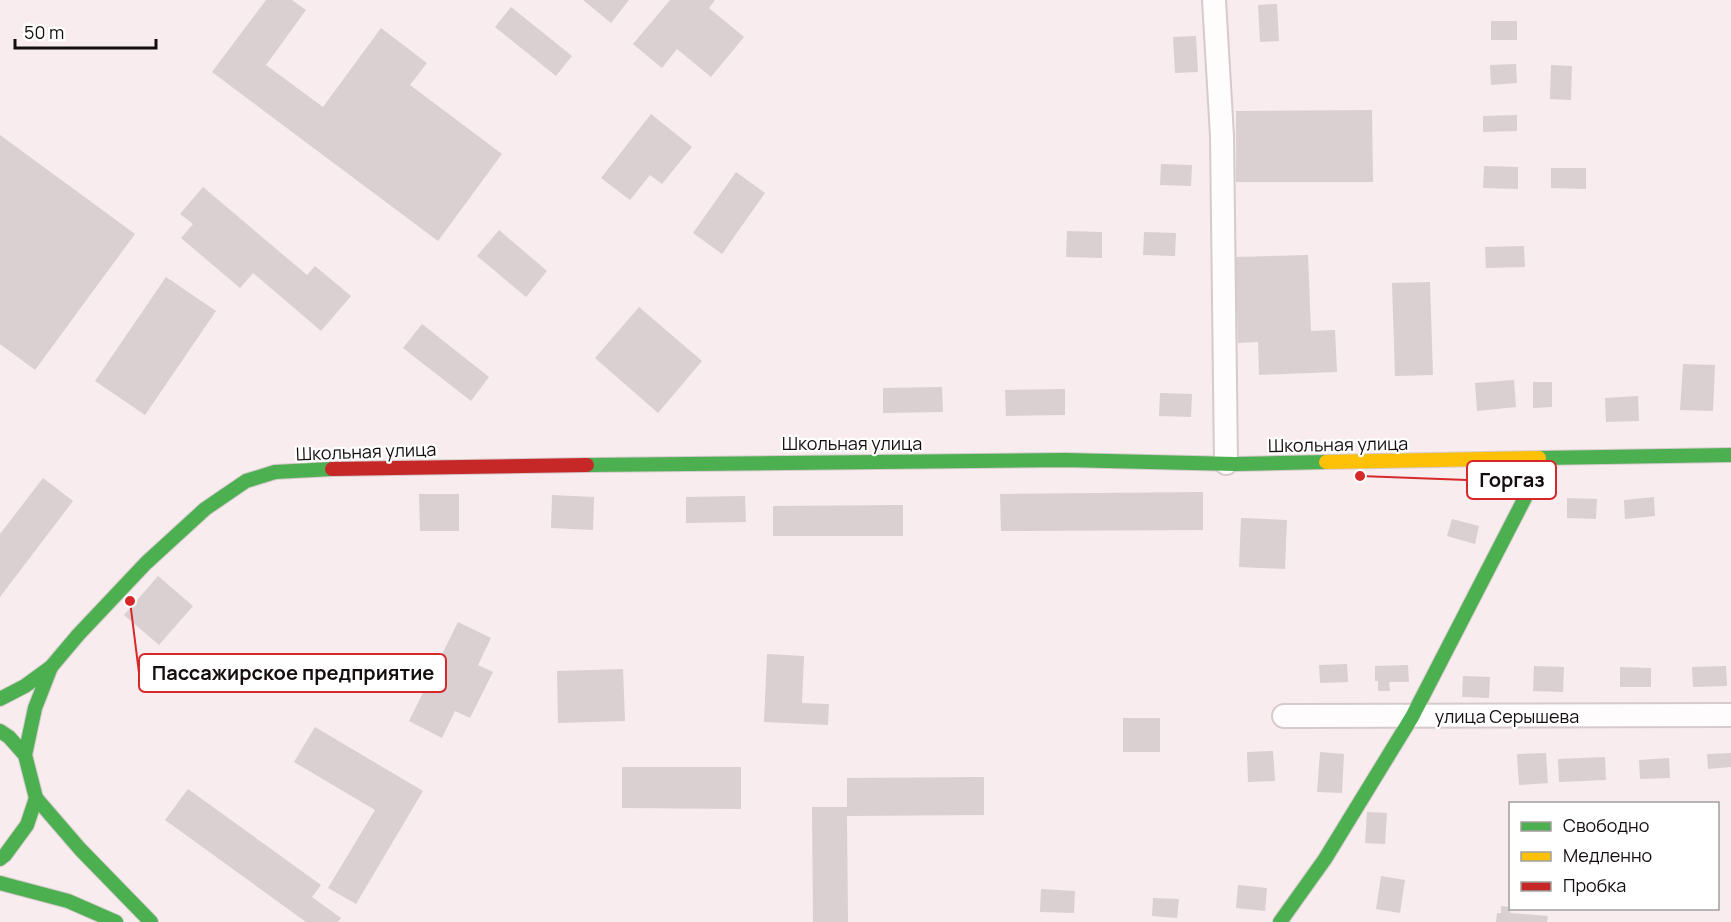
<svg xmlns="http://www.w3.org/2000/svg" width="1731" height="922" viewBox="0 0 1731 922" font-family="Manrope,sans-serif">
	<rect width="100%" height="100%" fill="#f8ecee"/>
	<g fill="#dacfd1">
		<path d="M266,0H292L306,10L266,65L323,107L381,28L427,63L410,85L502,154L438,241L212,72Z"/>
		<path d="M583,0H629L611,23Z"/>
		<path d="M670,0H715L709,8L744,37L711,77L677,49L662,68L633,44Z"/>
		<path d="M1277,4L1279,41L1260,42L1258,5Z"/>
		<path d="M511,7L572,56L556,76L495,27Z"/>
		<rect x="1491" y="21" width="26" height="19"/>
		<path d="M1196,36L1198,72L1175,73L1173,37Z"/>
		<path d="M1516,64L1517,83L1491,85L1490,65Z"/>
		<path d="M1551,65L1572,66L1571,100L1550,99Z"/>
		<path d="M1372,110L1373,182H1236V111Z"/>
		<path d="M651,114L692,147L662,184L650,175L630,200L601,178Z"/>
		<path d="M1517,115V131L1483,132V116Z"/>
		<path d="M0,135L135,234L35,370L0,344Z"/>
		<path d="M1161,164L1192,165L1191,186L1160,185Z"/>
		<path d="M1484,166L1518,167V189L1483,188Z"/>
		<path d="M1551,168H1586V189L1551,188Z"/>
		<path d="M736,172L765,193L722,254L693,233Z"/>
		<path d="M203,187L307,275L315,266L351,296L321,331L253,273L240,288L181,238L193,224L180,214Z"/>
		<path d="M499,230L547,271L526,297L477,256Z"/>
		<path d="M1067,231L1102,232V258L1066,257Z"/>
		<path d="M1144,232L1176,233L1175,256L1143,255Z"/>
		<path d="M1524,246L1525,267L1486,268L1485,247Z"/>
		<path d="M1308,255L1311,331L1335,330L1337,372L1259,375L1258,342L1238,343L1235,257Z"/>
		<path d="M166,277L216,311L145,415L95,381Z"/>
		<path d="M1430,282L1433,375L1395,376L1392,283Z"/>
		<path d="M639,307L702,361L658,413L595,358Z"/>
		<path d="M422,324L489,377L471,401L403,348Z"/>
		<path d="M1683,364L1715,365L1713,411L1680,410Z"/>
		<path d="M1514,380L1516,407L1477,411L1475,383Z"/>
		<path d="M1533,382H1552V407L1533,408Z"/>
		<path d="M942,387L943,412L883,413V388Z"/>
		<path d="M1065,389V415L1006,416L1005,390Z"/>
		<path d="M1160,393L1192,394L1191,417L1159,416Z"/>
		<path d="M1638,396L1639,421L1606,422L1605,398Z"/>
		<path d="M43,478L73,501L0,597V534Z"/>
		<path d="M1203,492V530L1001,531L1000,494Z"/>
		<path d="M419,494H459V531H420Z"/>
		<path d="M552,495L594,497L593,530L551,528Z"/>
		<path d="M745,496L746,522L686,523V497Z"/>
		<path d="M1654,497L1655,516L1625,519L1624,500Z"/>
		<path d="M1567,498L1597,499L1596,519L1567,518Z"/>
		<path d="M903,505V536H773V506Z"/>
		<path d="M1241,518L1287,520L1285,569L1239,567Z"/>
		<path d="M1452,519L1479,526L1475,544L1447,536Z"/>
		<path d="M158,576L193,606L159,645L124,615Z"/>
		<path d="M458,622L491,638L478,665L493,672L470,718L455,711L442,738L409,721Z"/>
		<path d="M767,654L804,656L802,703L829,704L828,725L764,722Z"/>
		<path d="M1347,664L1348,682L1320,683L1319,665Z"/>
		<path d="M1408,665L1409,682H1389L1390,691H1378V681H1375V666Z"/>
		<path d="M1534,666L1564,667L1563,692L1533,691Z"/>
		<path d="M1726,666L1727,686L1693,687L1692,667Z"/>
		<path d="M1620,667L1651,668V687H1620Z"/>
		<path d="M623,669L625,721L558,723L557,671Z"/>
		<path d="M1463,676L1490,677L1489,698L1462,697Z"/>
		<rect x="1123" y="718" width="37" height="34"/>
		<path d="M315,727L423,791L356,904L328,888L375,810L294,762Z"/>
		<path d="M1273,751L1275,781L1248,782L1247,752Z"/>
		<path d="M1320,752L1344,754L1342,793L1317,792Z"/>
		<path d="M1546,753L1548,783L1519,785L1517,754Z"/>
		<path d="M1731,753V767L1708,769L1707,754Z"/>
		<path d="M1605,757L1606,780L1559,782L1558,759Z"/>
		<path d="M1669,758L1670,778L1640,779L1639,760Z"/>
		<path d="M622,767H741V809L622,808Z"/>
		<path d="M984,777V815L847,816L848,922H813L812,807H847V778Z"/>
		<path d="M188,789L321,885L312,897L341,918L338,922H306L165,820Z"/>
		<path d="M1367,812L1387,813L1385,844L1365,843Z"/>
		<path d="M1381,876L1405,880L1400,913L1376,909Z"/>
		<path d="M1238,885L1267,888L1265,911L1236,908Z"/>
		<path d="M1041,889L1075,891L1074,913L1040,912Z"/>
		<path d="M1153,898L1179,899L1177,918L1152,916Z"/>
		<path d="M1501,906L1510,907V913L1548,916L1547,922H1496L1497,913H1501Z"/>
	</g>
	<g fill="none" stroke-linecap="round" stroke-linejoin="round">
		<g stroke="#d5cacc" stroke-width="26">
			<g id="street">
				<path d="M1214,0L1222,136L1226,463"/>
				<path d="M1284,716L1731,715"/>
			</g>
		</g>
		<g stroke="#d5cacc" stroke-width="16">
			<g id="fast">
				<path d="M1539,458L1731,455"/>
				<path d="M587,465L1065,460L1235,464L1326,462"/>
				<path d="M0,699L25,686L51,667L78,635L146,563L205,509L246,481L275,472L332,469"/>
				<path d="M0,731L9,737L25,755L36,798L80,849L151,922"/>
				<path d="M25,755L35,708L51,667"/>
				<path d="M0,859L5,855L27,825L36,798"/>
				<path d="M0,883L68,901L116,922"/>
				<path d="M1280,922L1325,859L1412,717L1545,459"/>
			</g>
		</g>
		<g stroke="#d5cacc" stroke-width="16">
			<path id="slow" d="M1326,462L1539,458"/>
		</g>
		<g stroke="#d5cacc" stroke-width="16">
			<path id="jam" d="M332,469L587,465"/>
		</g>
		<use href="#street" stroke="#fefcfc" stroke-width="22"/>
		<use href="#fast" stroke="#4caf50" stroke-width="14"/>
		<use href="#slow" stroke="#ffc107" stroke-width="14"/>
		<use href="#jam" stroke="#c62828" stroke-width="14"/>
	</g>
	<g text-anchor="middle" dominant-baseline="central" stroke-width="4.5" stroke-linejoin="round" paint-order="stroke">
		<g font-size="18" fill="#150e0f" stroke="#fff">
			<text x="852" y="443">Школьная улица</text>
			<text transform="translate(1338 444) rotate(-1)">Школьная улица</text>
			<text transform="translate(366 451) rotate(-2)">Школьная улица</text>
			<text x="1507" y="716">улица Серышева</text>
		</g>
	</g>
	<path fill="none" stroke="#d62828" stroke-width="2" d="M1360 476L1467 480M130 601L139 673"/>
	<g fill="#d62828" stroke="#fff" stroke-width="2">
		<circle cx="1360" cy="476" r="6"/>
		<circle cx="130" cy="601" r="6"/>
	</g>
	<g fill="#fff" stroke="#d62828" stroke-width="2">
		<rect x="1467" y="461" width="89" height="38" rx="6"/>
		<rect x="139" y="654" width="307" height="38" rx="6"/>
	</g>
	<g font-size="20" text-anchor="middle" font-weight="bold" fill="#150e0f">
		<text x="1512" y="487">Горгаз</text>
		<text x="293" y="680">Пассажирское предприятие</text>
	</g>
	<rect x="1509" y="802" width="210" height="108" fill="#ffffff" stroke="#a19f9f" stroke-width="1.5"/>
	<rect x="1521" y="822" width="30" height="9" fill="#4caf50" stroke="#a19f9f" stroke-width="1.5"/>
	<text x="1563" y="832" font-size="18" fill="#150e0f">Свободно</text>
	<rect x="1521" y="852" width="30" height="9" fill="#ffc107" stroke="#a19f9f" stroke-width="1.5"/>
	<text x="1563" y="862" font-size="18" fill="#150e0f">Медленно</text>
	<rect x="1521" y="882" width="30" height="9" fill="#c62828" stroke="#a19f9f" stroke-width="1.5"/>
	<text x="1563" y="892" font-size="18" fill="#150e0f">Пробка</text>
	<path d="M15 39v9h141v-9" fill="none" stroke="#150e0f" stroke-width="3"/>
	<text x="24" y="39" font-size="18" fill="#150e0f" stroke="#ffffff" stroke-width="4.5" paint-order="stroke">50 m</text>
</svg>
